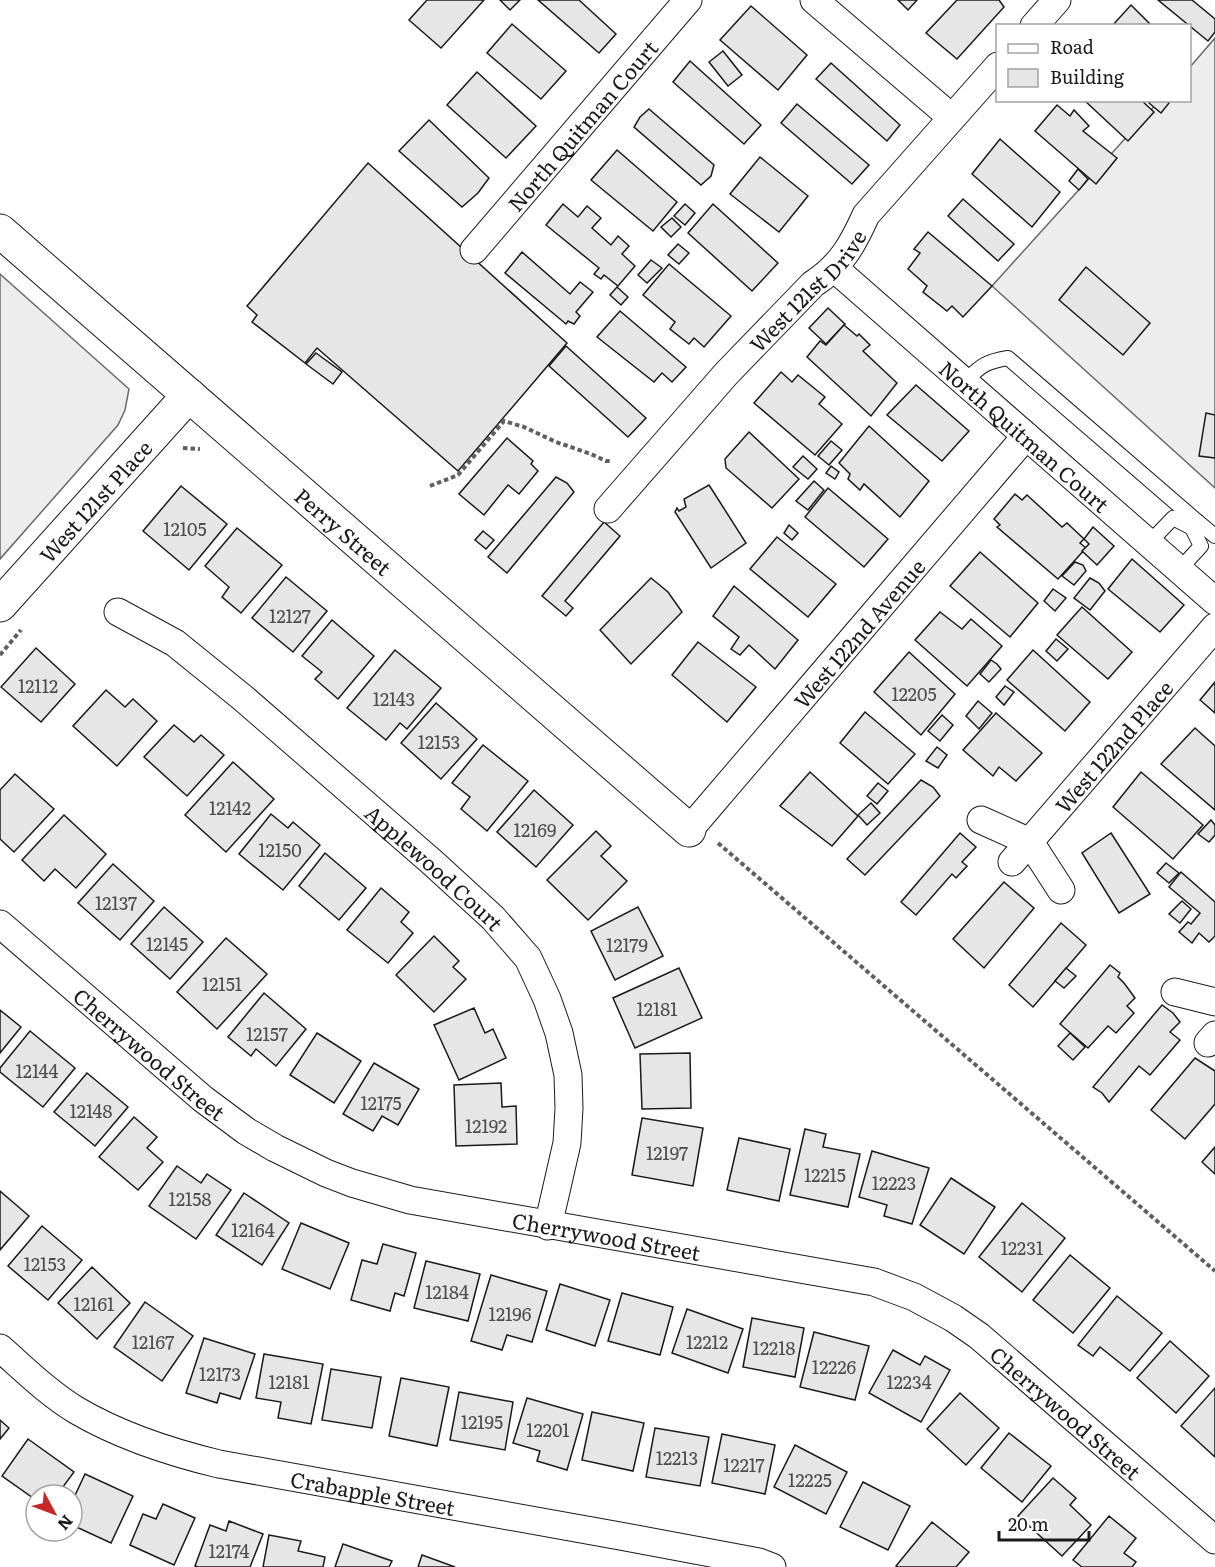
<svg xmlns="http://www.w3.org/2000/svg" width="1215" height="1567" viewBox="0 0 1215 1567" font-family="Literata,serif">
	<rect width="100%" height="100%" fill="#fff"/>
	<g fill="#ededed" stroke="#6a6a6a" stroke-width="1.5">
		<path d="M1215,38V488L992,286L1159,101L1190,100V67Z"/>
		<path d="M0,274L129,389L125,410L118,425L0,559Z"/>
	</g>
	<g fill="#e6e6e6" stroke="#1a1a1a" stroke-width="1.5">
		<path d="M427,0H484L441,48L409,20Z"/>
		<path d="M500,0H520L510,10Z"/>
		<path d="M538,0H579L616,34L599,53Z"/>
		<path d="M898,0H917L908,10Z"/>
		<path d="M957,0H999L1004,7L957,59L926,33Z"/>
		<path d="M1158,0H1192L1215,19V32L1208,41Z"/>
		<path d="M1131,5L1152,26H1112Z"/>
		<path d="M751,6L807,55L778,90L720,40Z"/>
		<path d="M512,24L566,71L541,99L487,53Z"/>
		<path d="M723,51L742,75L728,86L709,62Z"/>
		<path d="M690,61L761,125L744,144L673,82Z"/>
		<path d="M831,63L900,125L887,141L816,79Z"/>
		<path d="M477,72L536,126L506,158L447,105Z"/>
		<path d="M1084,100H1141L1154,112L1128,141Z"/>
		<path d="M1152,100H1167L1169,103L1161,113L1149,103Z"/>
		<path d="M797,104L869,165L852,184L781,123Z"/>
		<path d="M1057,105L1070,116L1074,110L1089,126L1083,131L1117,158L1096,184L1035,131Z"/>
		<path d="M649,109L714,165L711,176L701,185L634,127L640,117Z"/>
		<path d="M429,120L489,178L478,193L462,207L399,151Z"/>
		<path d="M1000,139L1060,192L1032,227L972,174Z"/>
		<path d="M617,150L677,202L653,231L591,180Z"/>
		<path d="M760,157L808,196L779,232L730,194Z"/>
		<path d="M368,163L567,343L458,471L317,348L305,363L252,322L257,315L247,306Z"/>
		<path d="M1078,169L1088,179L1079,190L1069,181Z"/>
		<path d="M963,199L1014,244L998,261L948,216Z"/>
		<path d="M563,204L578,217L587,206L601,218L592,228L611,245L618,236L629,246L622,254L635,266L618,286L604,275L601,279L594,274L599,268L546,225Z"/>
		<path d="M685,204L695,213L685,225L674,216Z"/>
		<path d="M713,204L778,263L752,291L688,233Z"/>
		<path d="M672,218L681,227L671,237L661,227Z"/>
		<path d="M928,232L992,286L963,317L952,306L947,311L923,292L927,286L908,269L920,253L914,249Z"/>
		<path d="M678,244L689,253L679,264L668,255Z"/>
		<path d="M522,252L570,294L580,282L593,292L576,312L580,316L574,324L568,321L566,324L505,273Z"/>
		<path d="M651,260L662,268L647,283L638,275Z"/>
		<path d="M669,264L731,316L704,347L694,338L689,344L670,329L675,322L643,295Z"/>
		<path d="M1086,267L1150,323L1123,355L1059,300Z"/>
		<path d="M617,287L628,297L621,305L610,295Z"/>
		<path d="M828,308L845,324L826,344L809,328Z"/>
		<path d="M620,311L686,367L672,382L662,373L654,382L597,337Z"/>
		<path d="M844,325L857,336L859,334L870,345L863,351L897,383L871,416L807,357L820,341L826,345Z"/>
		<path d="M566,346L646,418L628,437L549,366Z"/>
		<path d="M316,353L342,372L333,384L306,364Z"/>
		<path d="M781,372L792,382L798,375L825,397L819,404L842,424L815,455L754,403Z"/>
		<path d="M916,385L969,431L942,461L887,415Z"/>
		<path d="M1206,413L1215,415V458L1199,456Z"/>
		<path d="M869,426L929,481L900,517L864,484L860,490L848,479L850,474L839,463Z"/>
		<path d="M749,432L799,479L772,508L726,468L725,459Z"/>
		<path d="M507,438L533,461L531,464L538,471L519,494L508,485L484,515L459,494Z"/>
		<path d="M831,441L842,450L829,465L818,456Z"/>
		<path d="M803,456L817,469L808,479L793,467Z"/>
		<path d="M831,466L839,472L835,479L826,473Z"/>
		<path d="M556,477L567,483L574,492L507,573L488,557Z"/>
		<path d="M814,481L824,490L808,510L796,501Z"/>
		<path d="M709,485L746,543L711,568L675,512L677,508L679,511L686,507L684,499Z"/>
		<path d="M181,486L227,524L189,570L143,531Z"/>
		<path d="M828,488L888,539L864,567L805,517Z"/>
		<path d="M1015,494L1022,500L1027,495L1062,527L1067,523L1084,539L1080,543L1086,548L1058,579L997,527L1000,525L994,519Z"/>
		<path d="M604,522L620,536L565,601L573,608L566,616L542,596Z"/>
		<path d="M789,525L798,533L792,540L784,533Z"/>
		<path d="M1093,527L1114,546L1097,565L1082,551L1089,544L1084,539Z"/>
		<path d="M237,528L282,565L241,613L222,597L229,587L205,566Z"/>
		<path d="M483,531L494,540L486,549L475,540Z"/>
		<path d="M777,537L836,584L808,617L750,569Z"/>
		<path d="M980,552L1038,603L1010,637L950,586Z"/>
		<path d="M1132,559L1184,605L1160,632L1108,589Z"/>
		<path d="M1075,562L1083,565L1086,571L1074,585L1062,576Z"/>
		<path d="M286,577L327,611L293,652L252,618Z"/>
		<path d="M651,578L668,592L682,612L631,664L600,630Z"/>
		<path d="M1090,578L1099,583L1105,591L1090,610L1074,598Z"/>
		<path d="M734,586L798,640L775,669L749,645L740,655L731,649L739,637L713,616Z"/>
		<path d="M1053,589L1066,598L1055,611L1044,601Z"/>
		<path d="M1082,607L1132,652L1108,679L1057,635Z"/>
		<path d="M940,612L962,629L971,619L1002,646L967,686L915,640Z"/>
		<path d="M332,620L374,656L338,699L315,679L322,672L302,656Z"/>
		<path d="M1056,639L1068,649L1057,661L1046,651Z"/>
		<path d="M698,642L756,687L727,722L672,675Z"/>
		<path d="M36,648L75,684L41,722L1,687Z"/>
		<path d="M395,650L441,688L407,729L400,723L386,740L347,708Z"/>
		<path d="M1033,650L1090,702L1065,731L1007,680Z"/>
		<path d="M909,652L955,694L921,735L874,692Z"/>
		<path d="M991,660L997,664L1001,669L989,682L980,674Z"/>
		<path d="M1215,682V713L1200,700Z"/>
		<path d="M1005,686L1014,692L1004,705L996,697Z"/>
		<path d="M106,690L125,707L133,699L157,721L117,766L73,726Z"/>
		<path d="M978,701L992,713L979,729L966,716Z"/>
		<path d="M436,703L477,739L441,779L401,743Z"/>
		<path d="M865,712L915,754L888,784L840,743Z"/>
		<path d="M996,713L1042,753L1016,781L999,767L993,776L963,750Z"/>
		<path d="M942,715L953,725L940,741L928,731Z"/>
		<path d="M174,725L194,742L201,735L224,755L187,796L144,757Z"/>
		<path d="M1195,728L1215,746V810L1161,764Z"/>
		<path d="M483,745L528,781L487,831L461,809L470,797L452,783Z"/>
		<path d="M937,747L947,755L938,768L926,761Z"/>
		<path d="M233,762L274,799L226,852L185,815Z"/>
		<path d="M810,772L858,816L832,846L780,806Z"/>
		<path d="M1141,772L1203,825L1173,859L1113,807Z"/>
		<path d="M15,774L54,809L14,852L0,839V790Z"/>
		<path d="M921,780L933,787L940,796L865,875L847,859Z"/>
		<path d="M878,783L888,791L877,804L867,796Z"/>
		<path d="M534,790L573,825L536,867L497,832Z"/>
		<path d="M871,803L880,813L867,825L858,815Z"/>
		<path d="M271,814L288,828L293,822L320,845L283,890L239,854Z"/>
		<path d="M64,815L106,854L76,888L55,869L44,881L22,860Z"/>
		<path d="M1211,820L1215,825V835L1209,842L1198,834Z"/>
		<path d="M596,831L611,846L601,856L627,881L588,920L547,880Z"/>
		<path d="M960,833L976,847L962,862L967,866L956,878L952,874L916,915L901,902Z"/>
		<path d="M1111,833L1150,894L1119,913L1082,853Z"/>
		<path d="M325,853L366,888L339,920L299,886Z"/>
		<path d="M1166,863L1179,873L1169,883L1157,873Z"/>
		<path d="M113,864L154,901L120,940L78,903Z"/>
		<path d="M1181,872L1215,902V936L1209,942L1199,933L1192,943L1179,932L1188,922L1191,924L1200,913L1169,887Z"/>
		<path d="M1004,882L1034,908L984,968L953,939Z"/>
		<path d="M381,888L409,912L401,922L413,933L388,963L347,930Z"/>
		<path d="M1182,901L1191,909L1180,923L1169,914Z"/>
		<path d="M164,907L203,942L170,979L131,944Z"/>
		<path d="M638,907L663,956L615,980L591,931Z"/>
		<path d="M1061,923L1086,945L1033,1007L1009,985Z"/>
		<path d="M434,936L459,961L453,967L466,979L434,1012L396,975Z"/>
		<path d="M226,938L267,974L217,1029L177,992Z"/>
		<path d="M1110,965L1120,973L1118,977L1124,983L1135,998L1127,1006L1134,1013L1116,1033L1108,1026L1088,1048L1060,1024Z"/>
		<path d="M679,968L702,1018L635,1048L613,998Z"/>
		<path d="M1066,968L1076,976L1064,988L1055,981Z"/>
		<path d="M264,993L306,1029L276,1066L256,1049L251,1056L228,1037Z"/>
		<path d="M1162,1005L1173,1013L1180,1022L1170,1032L1180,1040L1150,1075L1139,1066L1109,1102L1102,1093L1093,1087Z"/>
		<path d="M474,1008L485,1033L493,1029L506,1058L459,1080L434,1025Z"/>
		<path d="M0,1010L21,1027L0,1053Z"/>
		<path d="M30,1031L75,1068L43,1107L0,1072V1068Z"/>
		<path d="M317,1033L361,1061L334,1103L290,1075Z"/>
		<path d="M1070,1033L1085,1047L1073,1060L1058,1046Z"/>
		<path d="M690,1053L691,1108L642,1109L640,1054Z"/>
		<path d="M1195,1058L1215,1071V1104L1185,1139L1151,1110Z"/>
		<path d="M374,1063L419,1089L398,1125L382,1116L373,1131L343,1114Z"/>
		<path d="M87,1073L128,1107L95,1146L54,1112Z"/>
		<path d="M501,1083L502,1107L516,1106L517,1144L456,1146L454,1085Z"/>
		<path d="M134,1117L157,1137L147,1148L163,1162L138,1190L99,1157Z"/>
		<path d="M642,1118L703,1128L693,1186L632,1175Z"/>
		<path d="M805,1129L826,1134L823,1147L860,1154L848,1207L790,1195Z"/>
		<path d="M739,1138L790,1149L779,1201L727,1190Z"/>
		<path d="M1215,1147V1174L1202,1162Z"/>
		<path d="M872,1151L929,1168L912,1224L884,1216L887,1205L859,1197Z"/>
		<path d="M177,1166L201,1183L207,1174L231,1190L196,1239L149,1206Z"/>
		<path d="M951,1178L995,1207L964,1254L920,1225Z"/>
		<path d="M0,1191L29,1216L0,1250Z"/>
		<path d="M244,1193L289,1223L262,1265L216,1235Z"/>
		<path d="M1022,1203L1065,1238L1022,1292L979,1257Z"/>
		<path d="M301,1223L349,1243L330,1289L282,1269Z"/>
		<path d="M42,1226L82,1260L48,1300L8,1266Z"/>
		<path d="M383,1244L416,1253L404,1296L395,1293L390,1311L351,1300L362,1260L377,1264Z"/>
		<path d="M1070,1255L1110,1288L1073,1333L1033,1300Z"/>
		<path d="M426,1261L480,1274L468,1321L414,1308Z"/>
		<path d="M92,1267L130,1303L97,1339L58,1303Z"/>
		<path d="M491,1275L547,1291L532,1342L507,1335L502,1350L471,1341Z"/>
		<path d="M560,1284L610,1300L595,1346L546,1330Z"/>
		<path d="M622,1293L673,1307L660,1355L608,1341Z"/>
		<path d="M1117,1296L1162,1333L1130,1371L1100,1347L1093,1356L1078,1345Z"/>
		<path d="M145,1302L193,1336L162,1381L114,1347Z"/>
		<path d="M687,1309L743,1329L728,1373L672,1353Z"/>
		<path d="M752,1318L804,1328L795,1377L743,1367Z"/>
		<path d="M814,1332L869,1346L855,1400L800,1387Z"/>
		<path d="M204,1338L255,1354L240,1399L220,1393L217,1403L186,1393Z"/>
		<path d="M1170,1341L1209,1376L1176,1413L1137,1378Z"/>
		<path d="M893,1350L920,1365L925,1356L950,1370L921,1422L869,1393Z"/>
		<path d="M264,1354L323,1364L311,1424L278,1418L281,1402L256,1398Z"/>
		<path d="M331,1369L381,1377L372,1428L322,1420Z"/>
		<path d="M401,1378L449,1387L437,1446L389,1436Z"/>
		<path d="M1215,1388V1457L1181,1426Z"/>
		<path d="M459,1392L513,1402L505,1450L450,1440Z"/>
		<path d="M960,1393L999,1428L966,1465L927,1429Z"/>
		<path d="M527,1398L583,1414L567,1470L537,1461L540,1451L513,1443Z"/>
		<path d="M592,1412L644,1423L633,1471L582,1460Z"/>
		<path d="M0,1420L9,1428L0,1439Z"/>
		<path d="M655,1428L709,1437L700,1486L646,1477Z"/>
		<path d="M1009,1433L1051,1466L1022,1502L981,1468Z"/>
		<path d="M722,1434L775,1445L765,1494L712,1483Z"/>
		<path d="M28,1439L74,1472L57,1495H36V1500L2,1476Z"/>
		<path d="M795,1445L847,1472L826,1514L774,1487Z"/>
		<path d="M85,1474L133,1496L111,1543L72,1525V1502Z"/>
		<path d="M1053,1478L1076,1498L1070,1505L1091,1525L1062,1556L1018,1516Z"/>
		<path d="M863,1482L910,1506L888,1550L840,1527Z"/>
		<path d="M163,1504L195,1518L174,1565L130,1545L143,1514L156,1519Z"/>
		<path d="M1109,1516L1136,1538L1124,1553L1136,1562L1132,1567H1082L1073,1560Z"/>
		<path d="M229,1521L263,1534L250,1567H198L195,1566L210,1525L226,1531Z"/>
		<path d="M932,1522L969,1552L956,1567H898L896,1566Z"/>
		<path d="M269,1535L301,1541L298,1551L325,1557L323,1567H263Z"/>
		<path d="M343,1544L392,1561L389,1567H335Z"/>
		<path d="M422,1555L455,1567H418Z"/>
	</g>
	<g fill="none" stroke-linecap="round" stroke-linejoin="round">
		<g stroke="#1a1a1a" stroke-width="16">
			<g id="service">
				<path d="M964,382C981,366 984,362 1008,358L1198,522L1192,528"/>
				<path d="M1198,522L1215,536"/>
				<path d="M1149,543L1173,518L1192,528L1201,546L1179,570"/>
			</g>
		</g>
		<g stroke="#1a1a1a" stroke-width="29">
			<g id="minor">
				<path d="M814,0L951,117"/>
				<path d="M1034,26L1057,0"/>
				<path id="s1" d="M474,250L688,0"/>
				<path id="s2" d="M834,268L1215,601"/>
				<path id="s3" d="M608,509L726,374L813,284C841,266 853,244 866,215L998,66"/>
				<path id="s4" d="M118,612L175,643L243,698L433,863L493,918L528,958L547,999L559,1033L568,1075L569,1108L567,1143L548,1226"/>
				<path d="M981,820L1030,842L1061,890"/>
				<path id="s5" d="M689,830L1026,436"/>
				<path id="s6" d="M1012,862L1215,627"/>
				<path id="s7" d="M0,924L203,1099L246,1131L275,1148L326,1173L352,1183L410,1200L874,1282L914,1297L953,1318L979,1336L1215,1540"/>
				<path d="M1175,992L1215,1002"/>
				<path d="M1208,1043L1215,1035"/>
				<path id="s8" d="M0,1348C24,1369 48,1393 76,1410C120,1436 169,1452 219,1464L620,1536L759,1562L772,1567"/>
			</g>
		</g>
		<g stroke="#1a1a1a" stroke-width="35">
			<g id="tertiary">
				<path id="s9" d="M0,231L689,830"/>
				<path id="s10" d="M0,605L189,395"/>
			</g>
		</g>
		<g stroke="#5f5f5f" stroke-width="4" stroke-dasharray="4.5 3" stroke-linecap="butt">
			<path d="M183,448L200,449"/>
			<path d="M430,486L458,475L504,421L524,427L556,442L591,454L606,461H612"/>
			<path d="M0,655L21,630"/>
			<path d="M718,843L1215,1271"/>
		</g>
		<use href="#service" stroke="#fff" stroke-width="14"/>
		<use href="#minor" stroke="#fff" stroke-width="27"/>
		<use href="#tertiary" stroke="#fff" stroke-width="33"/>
	</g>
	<g text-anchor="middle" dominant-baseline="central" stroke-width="4.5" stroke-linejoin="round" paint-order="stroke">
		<g font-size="18" fill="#4d4d4d">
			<text x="185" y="528">12105</text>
			<text x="290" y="615">12127</text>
			<text x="38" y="685">12112</text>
			<text x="914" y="693">12205</text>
			<text x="394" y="698">12143</text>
			<text x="439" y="741">12153</text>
			<text x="230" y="807">12142</text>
			<text x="535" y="829">12169</text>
			<text x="280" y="849">12150</text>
			<text x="116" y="902">12137</text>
			<text x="167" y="943">12145</text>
			<text x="627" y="944">12179</text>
			<text x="222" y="983">12151</text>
			<text x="657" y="1008">12181</text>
			<text x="267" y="1033">12157</text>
			<text x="37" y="1070">12144</text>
			<text x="381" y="1102">12175</text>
			<text x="91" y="1110">12148</text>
			<text x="486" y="1125">12192</text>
			<text x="667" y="1152">12197</text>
			<text x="825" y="1174">12215</text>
			<text x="894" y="1182">12223</text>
			<text x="190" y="1198">12158</text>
			<text x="253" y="1229">12164</text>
			<text x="1022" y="1247">12231</text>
			<text x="45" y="1263">12153</text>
			<text x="447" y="1291">12184</text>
			<text x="94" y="1303">12161</text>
			<text x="510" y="1313">12196</text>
			<text x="153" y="1341">12167</text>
			<text x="707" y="1341">12212</text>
			<text x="774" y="1347">12218</text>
			<text x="834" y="1366">12226</text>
			<text x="220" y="1373">12173</text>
			<text x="289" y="1381">12181</text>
			<text x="909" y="1381">12234</text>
			<text x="482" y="1421">12195</text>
			<text x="548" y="1429">12201</text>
			<text x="677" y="1457">12213</text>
			<text x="744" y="1464">12217</text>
			<text x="810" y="1479">12225</text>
			<text x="229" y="1550">12174</text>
		</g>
		<g font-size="21" fill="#1a1a1a" stroke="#fff">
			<text stroke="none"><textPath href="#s1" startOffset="165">North Quitman Court</textPath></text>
			<text stroke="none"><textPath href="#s3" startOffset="296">West 121st Drive</textPath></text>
			<text stroke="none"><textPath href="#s2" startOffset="254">North Quitman Court</textPath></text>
			<text stroke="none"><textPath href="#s10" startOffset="141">West 121st Place</textPath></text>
			<text stroke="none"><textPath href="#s9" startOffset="456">Perry Street</textPath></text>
			<text stroke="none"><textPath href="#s5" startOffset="260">West 122nd Avenue</textPath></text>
			<text stroke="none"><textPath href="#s6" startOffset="154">West 122nd Place</textPath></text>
			<text stroke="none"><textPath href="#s4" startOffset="408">Applewood Court</textPath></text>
			<text stroke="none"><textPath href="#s7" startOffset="198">Cherrywood Street</textPath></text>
			<text stroke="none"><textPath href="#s7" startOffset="700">Cherrywood Street</textPath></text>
			<text stroke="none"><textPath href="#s7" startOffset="1206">Cherrywood Street</textPath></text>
			<text stroke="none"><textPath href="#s8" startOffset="408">Crabapple Street</textPath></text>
		</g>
	</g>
	<rect x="996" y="24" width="195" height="78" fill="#ffffff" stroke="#a3a3a3" stroke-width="1.5"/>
	<rect x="1008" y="44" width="30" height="9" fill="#ffffff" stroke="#a3a3a3" stroke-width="1.5"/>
	<text x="1050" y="54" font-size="18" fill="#1a1a1a">Road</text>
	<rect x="1008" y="69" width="30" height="18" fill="#e6e6e6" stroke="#a3a3a3" stroke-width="1.5"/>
	<text x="1050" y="84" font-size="18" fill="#1a1a1a">Building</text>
	<g transform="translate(54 1513) rotate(131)"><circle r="28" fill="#ffffff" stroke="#a3a3a3" stroke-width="1.5"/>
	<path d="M0-4.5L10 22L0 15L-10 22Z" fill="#c62828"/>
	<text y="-9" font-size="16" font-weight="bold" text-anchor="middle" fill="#1a1a1a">N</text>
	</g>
	<path d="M999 1531v9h90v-9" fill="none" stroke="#1a1a1a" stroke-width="3"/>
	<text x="1008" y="1531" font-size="18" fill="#1a1a1a" stroke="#ffffff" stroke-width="4.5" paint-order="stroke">20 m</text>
</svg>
